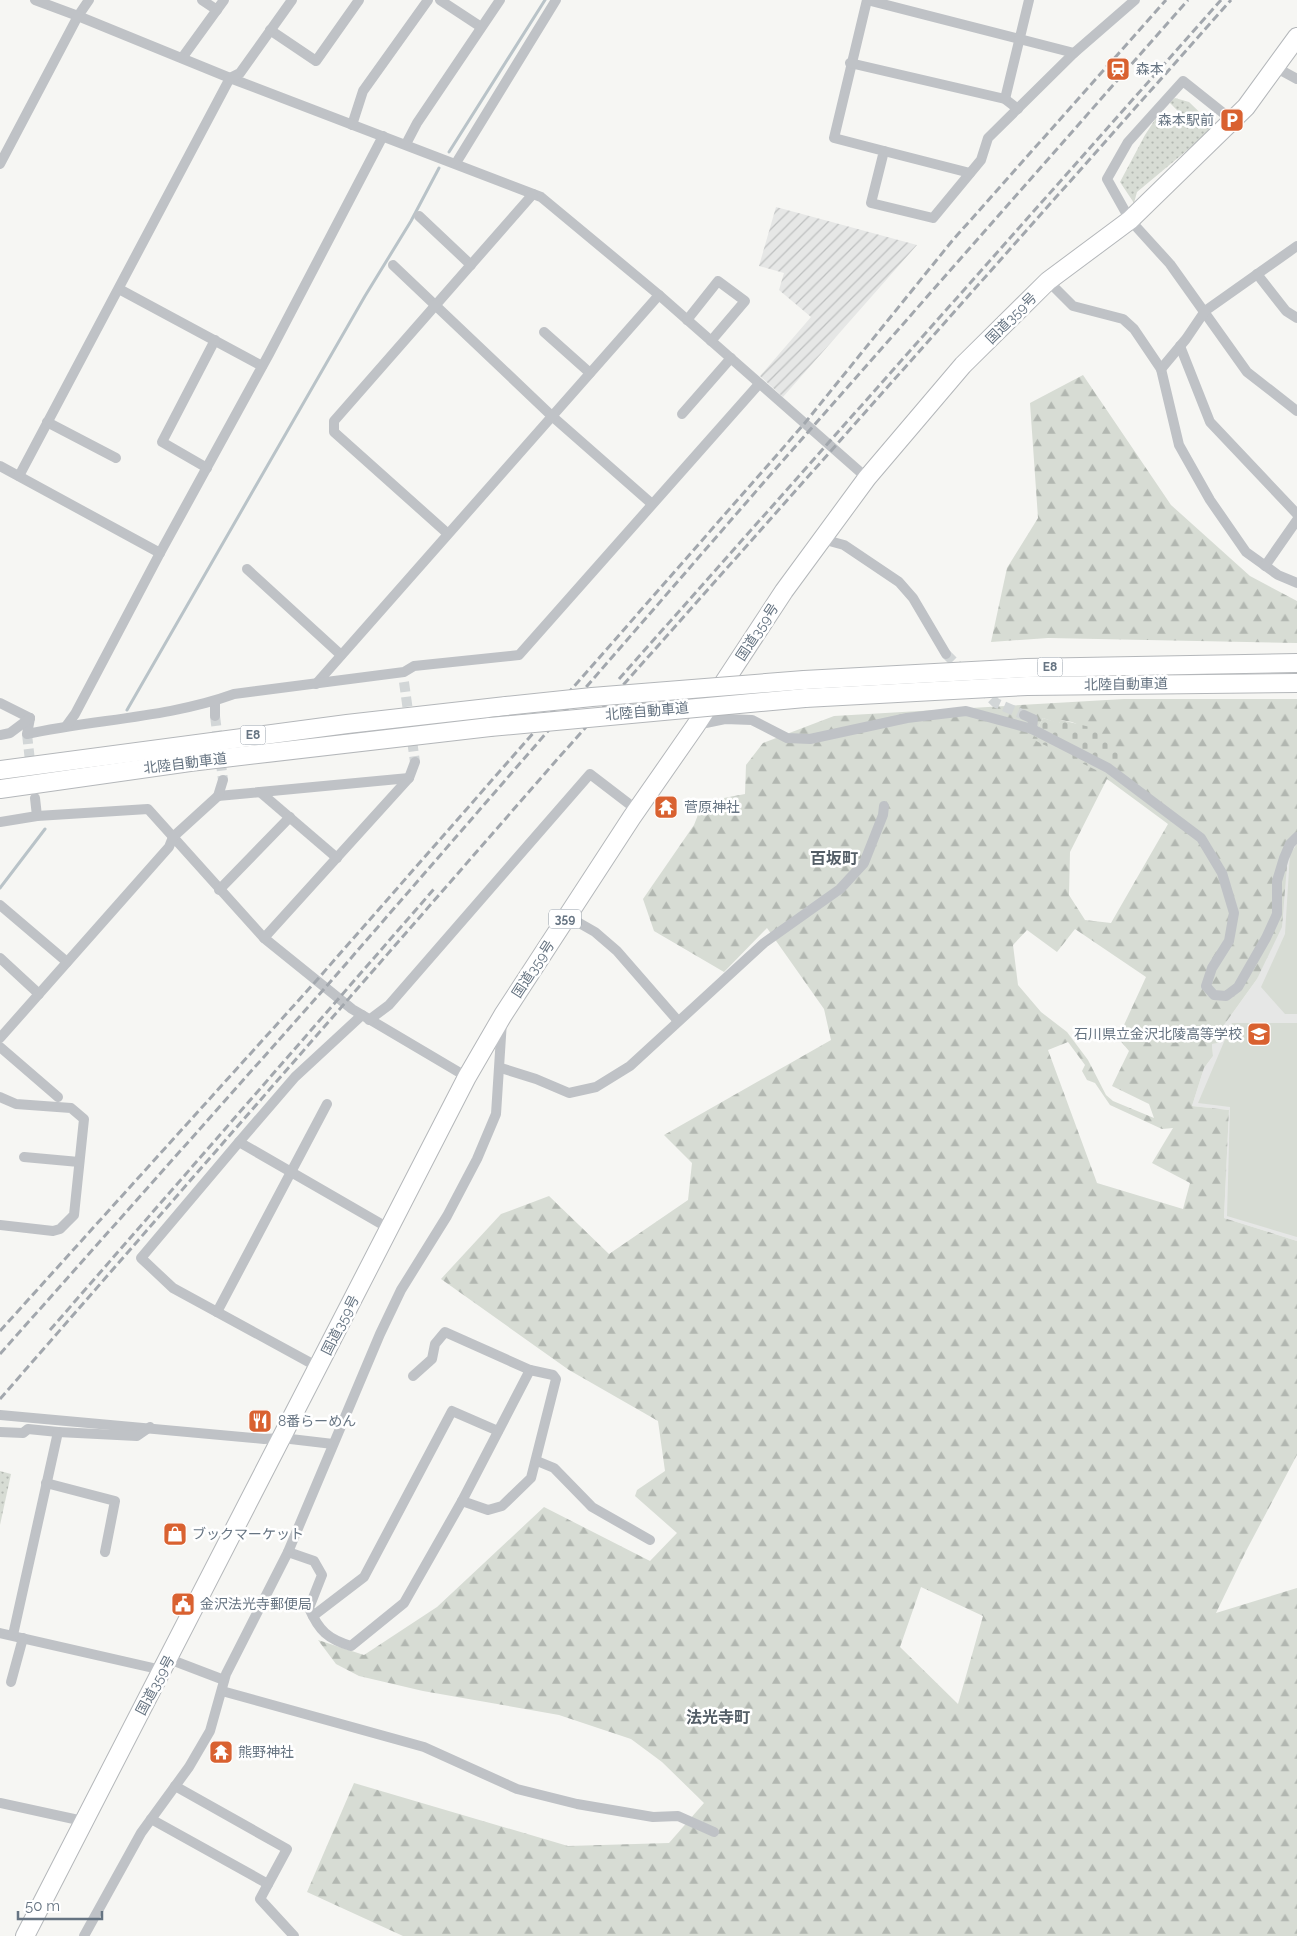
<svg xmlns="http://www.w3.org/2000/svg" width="1297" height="1936" viewBox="0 0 1297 1936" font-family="Raleway,'Noto Sans JP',sans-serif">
	<defs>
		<pattern id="industrial-furrows" width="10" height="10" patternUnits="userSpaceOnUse" patternTransform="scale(1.25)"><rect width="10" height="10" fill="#e6e7e6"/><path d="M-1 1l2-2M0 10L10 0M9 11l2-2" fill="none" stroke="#bec0c0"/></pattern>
		<pattern id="forest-firs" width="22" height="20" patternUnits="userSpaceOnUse" patternTransform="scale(1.25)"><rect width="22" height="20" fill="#d7dcd4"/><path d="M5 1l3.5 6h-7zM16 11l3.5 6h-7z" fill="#b2b7b1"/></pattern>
		<pattern id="cemetery-stones" width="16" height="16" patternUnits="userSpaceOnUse" patternTransform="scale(1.25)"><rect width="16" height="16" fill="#d7dcd4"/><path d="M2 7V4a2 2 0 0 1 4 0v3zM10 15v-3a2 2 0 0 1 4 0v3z" fill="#b2b7b1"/></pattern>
		<pattern id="park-dots" width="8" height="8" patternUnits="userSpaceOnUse" patternTransform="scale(1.25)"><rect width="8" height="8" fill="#d7dcd4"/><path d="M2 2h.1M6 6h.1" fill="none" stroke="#b2b7b1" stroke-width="1.8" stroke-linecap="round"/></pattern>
	</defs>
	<rect width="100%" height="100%" fill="#f6f6f3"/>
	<path fill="#e6e7e6" d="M1297,842V1241L1224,1218L1229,1110L1192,1106L1204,1068L1213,1056L1212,1044L1219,1043L1224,1025L1257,979L1288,853Z"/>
	<path fill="url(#industrial-furrows)" d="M776,207L917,245L783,397L760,376L811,317L779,290L784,273L759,266Z"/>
	<g fill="#d7dcd4">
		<path d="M1297,844V1014H1285L1261,987L1285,934L1290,854Z"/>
		<path d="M1232,1023H1297V1237L1227,1216L1230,1107L1198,1103Z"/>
	</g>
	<g fill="url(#forest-firs)" fill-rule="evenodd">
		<path d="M1083,375L1171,505L1250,576L1297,601V643L1048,638L991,642L1007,568L1038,518L1030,403Z"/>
		<path d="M1124,699H1297V842L1288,853L1282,927L1257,979L1224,1025L1219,1043L1212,1044L1213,1056L1204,1068L1192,1106L1229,1110L1224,1218L1297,1241V1455L1246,1551L1216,1613L1297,1588V1936H403L307,1892L354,1783L568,1846L669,1843L704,1803L662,1762L631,1739L559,1715L423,1691L359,1676L336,1664L318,1640L364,1655L437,1607L544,1507L650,1561L677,1533L635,1496L637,1490L665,1471L658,1421L569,1370L441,1279L501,1214L549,1196L609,1254L688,1200L692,1163L664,1135L831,1040L824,1009L767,928L724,972L654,931L643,899L694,825L703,802L745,794L746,765L763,743L834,716ZM1043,718L1059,724L1061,720L1072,722L1083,727L1036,732ZM1107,779L1168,824L1111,923L1085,920L1069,895L1070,852ZM1075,929L1146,977L1118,1038L1129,1051L1112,1086L1149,1104L1154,1118L1113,1101L1106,1095L1088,1060L1067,1032L1041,1012L1018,985L1013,945L1027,930L1057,952ZM1068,1042L1085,1065L1082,1071L1087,1080L1095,1083L1110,1105L1162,1129L1173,1128L1152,1163L1190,1183L1183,1209L1097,1183L1048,1050ZM921,1587L983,1616L958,1704L900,1647Z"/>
	</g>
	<g fill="url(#cemetery-stones)">
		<path d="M1043,718L1059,723L1061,720L1090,727L1110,740L1122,757L1109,764L1036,732Z"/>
		<path d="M1034,736L1101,768L1098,771L1032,739Z"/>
	</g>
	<g fill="url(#park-dots)">
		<path d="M1175,98L1189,102L1215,127L1137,192L1134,203L1120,182L1145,135L1158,115L1168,124L1179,112L1169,102Z"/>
		<path d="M0,1471L11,1474L0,1525Z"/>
	</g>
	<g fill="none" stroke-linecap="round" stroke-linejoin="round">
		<g stroke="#b9c3c8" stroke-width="3">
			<path d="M449,152L545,0"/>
			<path d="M127,710L365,296L411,221L439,168"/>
			<path d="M0,888L45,829"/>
		</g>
		<g stroke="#d2d6d7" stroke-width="10" stroke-dasharray="10 5" stroke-linecap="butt">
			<path d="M946,654L965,673"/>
			<path d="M404,682L415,762"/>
			<path d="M981,688L996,703L1024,715"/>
			<path d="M215,716L223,780"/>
			<path d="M27,734L31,770"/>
		</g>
		<g stroke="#b4b7ba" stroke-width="20">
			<g id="highway">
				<path d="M804,680L1026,668L1297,663"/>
				<path d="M805,698L1027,686L1297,683"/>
				<path d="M0,770L347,724L506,706"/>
				<path d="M0,789L190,762L490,727"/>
				<path d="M25,1936L467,1077L503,1015L632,817L696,725L784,591L867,478L963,365L1048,281L1130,220L1246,107L1297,37"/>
			</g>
		</g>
		<g stroke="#bfc2c6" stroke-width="10">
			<path d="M35,0L78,16L89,0"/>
			<path d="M202,0L217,10"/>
			<path d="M440,0L481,27"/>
			<path d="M867,0L834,138L884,151L871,203L933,218L981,160L988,138L1074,53L1135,0"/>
			<path d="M867,0L1074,53"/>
			<path d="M270,30L316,61L359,0"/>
			<path d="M182,58L224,0"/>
			<path d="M850,63L1005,99L1018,109"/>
			<path d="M1275,67L1297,79"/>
			<path d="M1005,99L1029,0"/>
			<path d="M1232,120L1183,81L1128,142L1107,179L1130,220L1170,264L1247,372L1297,411"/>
			<path d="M352,125L363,91L428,0"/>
			<path d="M406,144L417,123L500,0"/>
			<path d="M884,151L970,173"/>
			<path d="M456,163L556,0"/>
			<path d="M0,164L78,16L230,78L541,197L659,295L867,478"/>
			<path d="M419,216L471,265"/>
			<path d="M393,265L553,417L652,504"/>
			<path d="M1257,274L1286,311L1297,318"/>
			<path d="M1048,281L1073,306L1123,319L1134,329L1161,369L1179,445L1210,500L1246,552L1278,575L1297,583"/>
			<path d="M119,289L262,366"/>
			<path d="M687,320L718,281L745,301L711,341"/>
			<path d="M544,332L590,373"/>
			<path d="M1180,346L1210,422L1297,514"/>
			<path d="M1161,369L1186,339L1205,311L1297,246"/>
			<path d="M682,414L731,358"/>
			<path d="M47,422L116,458"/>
			<path d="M0,466L160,553"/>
			<path d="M207,468L162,442L215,340"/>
			<path d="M19,476L230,78L240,73L292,0"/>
			<path d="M447,533L334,432V421L533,194"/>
			<path d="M822,539L844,545L899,582L913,598L946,654"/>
			<path d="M1265,566L1297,520"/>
			<path d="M247,569L341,655"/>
			<path d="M316,684L659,295"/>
			<path d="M215,701V716"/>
			<path d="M0,703L30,718"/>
			<path d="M1024,715L1033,719L1032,729"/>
			<path d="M30,718L27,734C95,719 168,718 234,694L404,672L414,666L519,655L759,384"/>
			<path d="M67,725L75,714L160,553L269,354L383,136"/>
			<path d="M696,725L725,719L752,720L787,738L810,739L907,718L966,711L1032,729L1108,768L1201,838L1222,873L1234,913L1229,941L1212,968L1206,986L1214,995L1226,996L1238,987L1266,938L1277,914V881L1284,858L1290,844L1297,837"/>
			<path d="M0,735L10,733L30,718"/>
			<path d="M260,792L337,858"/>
			<path d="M218,796L409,778"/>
			<path d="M35,798L37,816"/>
			<path d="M0,822L37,816L148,809L264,938L352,1009L467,1077"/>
			<path d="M219,890L290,817"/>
			<path d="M0,905L67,962"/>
			<path d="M567,916L595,932L617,951L678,1021"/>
			<path d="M264,938L409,778L415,762"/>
			<path d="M0,958L39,994"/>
			<path d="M369,1020L389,1005L590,774L637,810"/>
			<path d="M0,1038L169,847L173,837L218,796L223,780"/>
			<path d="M0,1047L58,1097"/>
			<path d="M501,1068L536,1079L569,1093L596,1087L630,1066L764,943L840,889L864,863L883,815L884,806"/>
			<path d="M0,1097L16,1104L71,1108L84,1119L74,1215L60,1229L53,1231L0,1225"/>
			<path d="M239,1142L295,1077L362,1015"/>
			<path d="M24,1157L79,1162"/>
			<path d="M217,1312L327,1104"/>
			<path d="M318,1367L173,1288L141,1258L239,1142L390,1229"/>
			<path d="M0,1415L264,1439L282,1438L333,1444"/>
			<path d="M0,1432L23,1433L28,1429L58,1432"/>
			<path d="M537,1461L554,1468L592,1507L650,1540"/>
			<path d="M46,1483L115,1501L105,1552"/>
			<path d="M462,1501L488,1510L502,1506L531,1478L556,1379L553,1375L530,1370"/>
			<path d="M288,1552L314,1561L322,1575L309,1608C319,1631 328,1639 351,1646L404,1603L462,1501L530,1370L445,1332L435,1344L432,1359L413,1376"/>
			<path d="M313,1616L364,1577L452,1411L498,1431"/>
			<path d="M0,1633L162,1670"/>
			<path d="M13,1635L58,1432L137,1436L150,1427"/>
			<path d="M169,1659L224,1680"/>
			<path d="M11,1682L23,1638"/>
			<path d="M222,1691L424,1747L517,1789L577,1804L653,1817L678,1816L714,1832"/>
			<path d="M175,1786L287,1849L260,1899L294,1936"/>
			<path d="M0,1803L83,1821"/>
			<path d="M151,1819L268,1884"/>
			<path d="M84,1936L141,1833L189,1767L210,1731L226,1674L288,1552L380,1334L401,1290L447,1216L477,1159L496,1114L502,1021"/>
		</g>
		<use href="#highway" stroke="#fff" stroke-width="18"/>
		<g stroke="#a2a7ad" stroke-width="3" stroke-dasharray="8 4" stroke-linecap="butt">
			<path d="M619,679L1221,0"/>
			<path d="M50,1330L434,889"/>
			<path d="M0,1331L316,981L804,424L952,241L1166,0"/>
			<path d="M0,1354L325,988L758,489L1188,0"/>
			<path d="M0,1399L554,763L1231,0"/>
		</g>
		<g stroke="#b4b7ba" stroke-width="20" stroke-linecap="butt">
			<g id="highway-bridge">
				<path d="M506,706L592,697L804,680"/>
				<path d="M490,727L805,698"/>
			</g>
		</g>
		<use href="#highway-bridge" stroke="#fff" stroke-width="18"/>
	</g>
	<defs>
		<g id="station-square" transform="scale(1.25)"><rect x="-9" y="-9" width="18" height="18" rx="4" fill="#d96130" stroke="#fff"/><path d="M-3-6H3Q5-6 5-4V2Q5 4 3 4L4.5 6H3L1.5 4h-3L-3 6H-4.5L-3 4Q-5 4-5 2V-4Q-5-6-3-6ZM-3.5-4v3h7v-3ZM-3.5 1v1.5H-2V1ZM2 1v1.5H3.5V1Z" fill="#fff"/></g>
		<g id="parking-square" transform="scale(1.25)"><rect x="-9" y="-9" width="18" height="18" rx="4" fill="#d96130" stroke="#fff"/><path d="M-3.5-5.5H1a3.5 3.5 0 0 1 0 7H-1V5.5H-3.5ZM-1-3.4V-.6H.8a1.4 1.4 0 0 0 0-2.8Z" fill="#fff"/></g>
		<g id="temple-square" transform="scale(1.25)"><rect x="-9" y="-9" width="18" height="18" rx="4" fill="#d96130" stroke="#fff"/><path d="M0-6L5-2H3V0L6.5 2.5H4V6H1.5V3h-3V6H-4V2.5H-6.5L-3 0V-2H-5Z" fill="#fff"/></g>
		<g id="school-square" transform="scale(1.25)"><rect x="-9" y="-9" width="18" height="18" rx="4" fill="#d96130" stroke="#fff"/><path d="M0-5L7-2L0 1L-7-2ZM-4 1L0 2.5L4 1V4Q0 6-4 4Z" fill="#fff"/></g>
		<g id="restaurant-square" transform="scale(1.25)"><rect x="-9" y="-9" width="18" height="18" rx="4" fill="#d96130" stroke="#fff"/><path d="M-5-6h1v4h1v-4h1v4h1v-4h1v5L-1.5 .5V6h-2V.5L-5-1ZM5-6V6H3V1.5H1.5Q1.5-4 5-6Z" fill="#fff"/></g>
		<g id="shop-square" transform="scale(1.25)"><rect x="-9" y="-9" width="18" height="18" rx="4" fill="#d96130" stroke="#fff"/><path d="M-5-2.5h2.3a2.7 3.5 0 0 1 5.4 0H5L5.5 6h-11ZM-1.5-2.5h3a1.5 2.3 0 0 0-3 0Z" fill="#fff"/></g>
		<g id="civic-square" transform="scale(1.25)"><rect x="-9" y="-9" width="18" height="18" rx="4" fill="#d96130" stroke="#fff"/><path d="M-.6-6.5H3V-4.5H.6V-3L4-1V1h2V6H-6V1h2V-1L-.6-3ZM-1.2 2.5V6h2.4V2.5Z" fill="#fff"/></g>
	</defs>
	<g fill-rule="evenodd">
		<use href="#station-square" x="1118" y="69"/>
		<use href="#parking-square" x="1232" y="120"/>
		<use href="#temple-square" x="666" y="807"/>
		<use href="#school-square" x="1259" y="1034"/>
		<use href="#restaurant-square" x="260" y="1421"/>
		<use href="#shop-square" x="175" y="1534"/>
		<use href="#civic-square" x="183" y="1604"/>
		<use href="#temple-square" x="221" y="1752"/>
	</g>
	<g text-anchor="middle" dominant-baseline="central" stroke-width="5" stroke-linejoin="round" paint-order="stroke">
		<g fill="#fff" stroke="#949ea8" stroke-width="1">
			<rect x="1037.5" y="657.5" width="25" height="19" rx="4"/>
			<rect x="240.5" y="725.5" width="25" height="19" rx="4"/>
			<rect x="549" y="909.5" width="32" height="19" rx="4"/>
		</g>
		<g font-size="12" font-weight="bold" fill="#667482">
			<text x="1050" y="667">E8</text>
			<text x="253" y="735">E8</text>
			<text x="565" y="919">359</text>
		</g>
		<g font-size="14" fill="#667482" stroke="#fff" text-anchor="start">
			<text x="1136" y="69">森本</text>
			<text x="1214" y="120" text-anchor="end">森本駅前</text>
			<text x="684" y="807">菅原神社</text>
			<text x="1242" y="1034" text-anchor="end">石川県立金沢北陵高等学校</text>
			<text x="278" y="1421">8番らーめん</text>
			<text x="192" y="1534">ブックマーケット</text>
			<text x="200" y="1604">金沢法光寺郵便局</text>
			<text x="238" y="1752">熊野神社</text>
		</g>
		<g font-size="14" fill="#667482" stroke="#fff">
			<text transform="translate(1011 318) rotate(-45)">国道359号</text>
			<text transform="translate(757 632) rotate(-57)">国道359号</text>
			<text transform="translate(1126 684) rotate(-1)">北陸自動車道</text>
			<text transform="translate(647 711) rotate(-5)">北陸自動車道</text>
			<text transform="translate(185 763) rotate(-7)">北陸自動車道</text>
			<text transform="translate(533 969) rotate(-57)">国道359号</text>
			<text transform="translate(340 1325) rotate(-63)">国道359号</text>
			<text transform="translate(155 1685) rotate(-62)">国道359号</text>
		</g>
		<g font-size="16" font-weight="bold" fill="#545e67" stroke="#fff">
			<text x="834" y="858">百坂町</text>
			<text x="718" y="1717">法光寺町</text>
		</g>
	</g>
	<path d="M18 1911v8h84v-8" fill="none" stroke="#667482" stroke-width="2.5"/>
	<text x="25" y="1911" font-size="15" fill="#667482" stroke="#ffffff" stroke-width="4" paint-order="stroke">50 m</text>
</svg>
